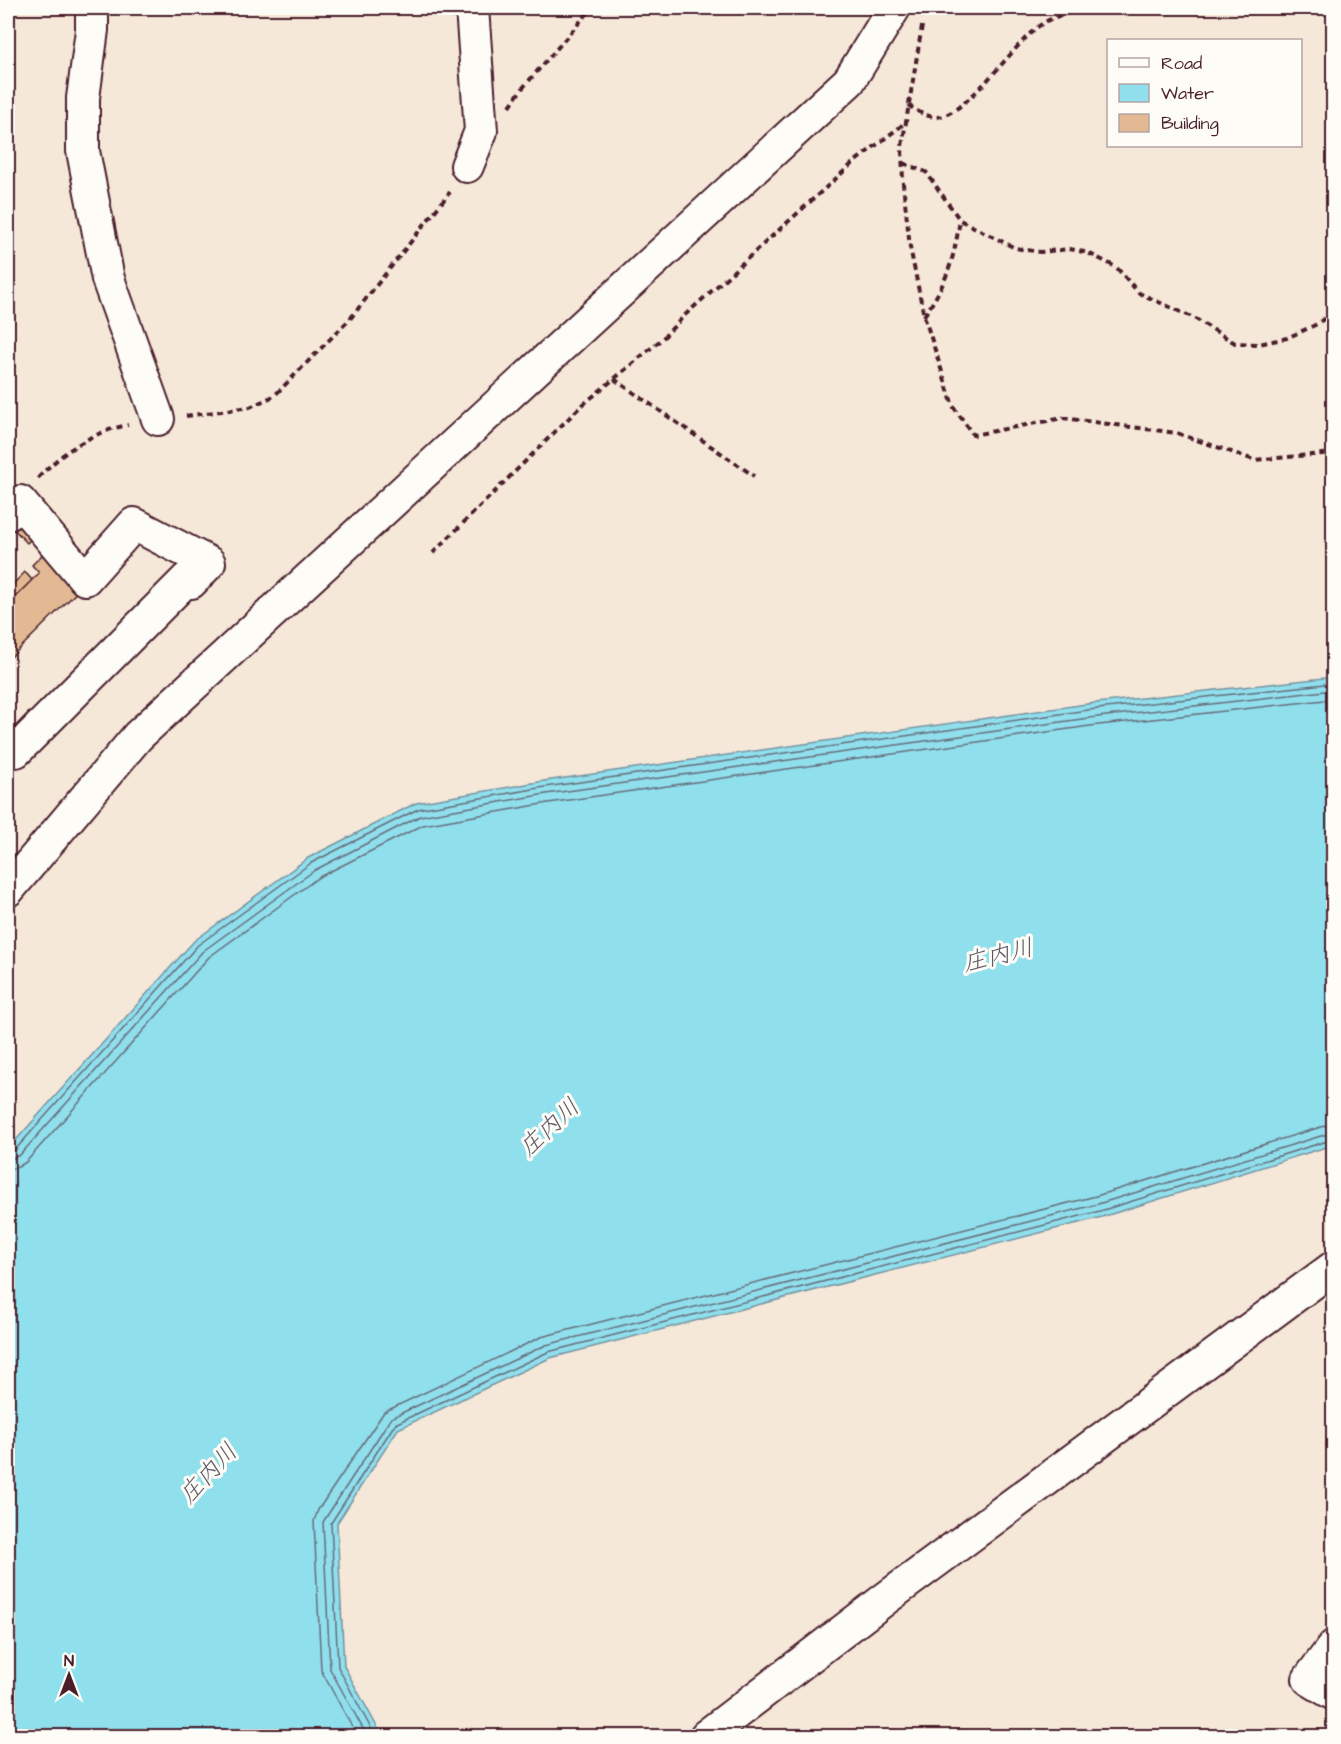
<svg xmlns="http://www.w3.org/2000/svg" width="1341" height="1744" font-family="'Architects Daughter','Klee One',sans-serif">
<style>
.water{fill:#90dfed;stroke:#74929f;stroke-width:1.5}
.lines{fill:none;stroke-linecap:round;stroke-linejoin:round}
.shore{stroke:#666c79;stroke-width:1.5}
.building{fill:#e2b992;stroke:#4a1f2b;stroke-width:1.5}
.minor-casing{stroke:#4a1f2b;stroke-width:36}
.path{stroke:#4a1f2b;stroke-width:4;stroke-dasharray:6 4.5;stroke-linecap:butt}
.minor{stroke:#fdfcf7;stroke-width:32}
.labels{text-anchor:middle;stroke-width:6;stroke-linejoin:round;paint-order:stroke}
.water-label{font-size:24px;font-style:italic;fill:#5f5965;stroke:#fdfcf7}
</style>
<rect width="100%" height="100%" fill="#f5e8d9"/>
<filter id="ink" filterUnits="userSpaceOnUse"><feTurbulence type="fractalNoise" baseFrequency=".0167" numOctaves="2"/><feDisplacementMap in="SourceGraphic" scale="12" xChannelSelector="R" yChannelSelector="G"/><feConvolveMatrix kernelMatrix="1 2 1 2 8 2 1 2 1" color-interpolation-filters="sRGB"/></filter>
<g filter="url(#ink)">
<path class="water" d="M1333,677V1145L1102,1217L550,1358L398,1429L337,1523L344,1666L382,1736H8V1149L194,941L308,858L416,803L544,781L1087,704Z"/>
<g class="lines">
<path class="shore" d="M8,1152L15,1150L198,945L311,863L418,809L545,787L1088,710L1334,683
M8,1160L20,1155L203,951L315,870L420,816L546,794L1089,718L1334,690
M8,1169L18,1167L26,1162L209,957L319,877L423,825L548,803L1090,726L1334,699
M357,1736L321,1670L314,1521L318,1510L384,1412L541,1337L1096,1196L1334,1123
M367,1736L330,1669L323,1522L391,1418L546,1345L1098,1204L1334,1132
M375,1736L338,1667L331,1523L395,1424L548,1352L1100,1211L1334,1139"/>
</g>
<path class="building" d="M20,513L38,532L27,543L9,524Z
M48,549L84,585L8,660V600L11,601L39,573L32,565Z
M25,572L32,580L14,598L8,589Z
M29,712L36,719L8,748V734Z"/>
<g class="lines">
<g class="minor-casing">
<path id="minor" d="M92,8V30L83,98V151L108,279L158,419
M467,166L481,131L472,8
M8,514L20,502L85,579L134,524L209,563L191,582L187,579L16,751
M8,890L138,736L849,81L894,8
M1334,1646L1309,1679L1334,1694
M706,1736L885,1599L1334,1267"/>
</g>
<path class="path" d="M922,26L902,146L903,184L910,247L924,316L953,406L973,435L1063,418L1177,433L1254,460L1334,453
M908,105C917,111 926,117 937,117C967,115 1013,45 1039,26C1056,13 1079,11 1100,8
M510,106L521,90L592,8
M903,163L926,172L960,220L1015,248L1040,252L1070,249L1088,253L1116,267L1139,293L1194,318L1235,343L1259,344L1287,338L1315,325L1334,312
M924,316C948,280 953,262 960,220
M614,379L754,476
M186,416L250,407L274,396L350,319L450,192
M38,478C63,451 92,432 128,425
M433,553L579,408L662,339L684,316L853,163L905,123"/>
<use href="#minor" class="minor"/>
</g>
</g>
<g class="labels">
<g class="water-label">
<text transform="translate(998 955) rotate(-14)" y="8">庄内川</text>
<text transform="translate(549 1127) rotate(-43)" y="8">庄内川</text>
<text transform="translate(208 1473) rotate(-47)" y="8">庄内川</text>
</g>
</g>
<rect width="1341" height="1744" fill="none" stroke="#fdfcf7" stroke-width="30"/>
<rect x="15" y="15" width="1311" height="1714" fill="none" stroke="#4a1f2b" stroke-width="2" filter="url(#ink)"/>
<rect x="1107" y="39" width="195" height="108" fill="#fdfcf7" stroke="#b5a4a5" stroke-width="1.5"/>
<rect x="1119" y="58" width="30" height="9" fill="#fdfcf7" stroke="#b5a4a5" stroke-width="1.5"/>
<text x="1161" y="69" font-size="18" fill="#4a1f2b">Road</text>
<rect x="1119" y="84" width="30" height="18" fill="#90dfed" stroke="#b5a4a5" stroke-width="1.5"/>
<text x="1161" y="99" font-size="18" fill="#4a1f2b">Water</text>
<rect x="1119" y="114" width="30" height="18" fill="#e2b992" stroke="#b5a4a5" stroke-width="1.5"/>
<text x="1161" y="129" font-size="18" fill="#4a1f2b">Building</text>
<g transform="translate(69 1675)" stroke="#fdfcf7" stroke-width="4.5" paint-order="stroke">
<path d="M0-4.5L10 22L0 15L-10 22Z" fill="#4a1f2b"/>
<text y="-9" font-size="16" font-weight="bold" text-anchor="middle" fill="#4a1f2b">N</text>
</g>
</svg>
